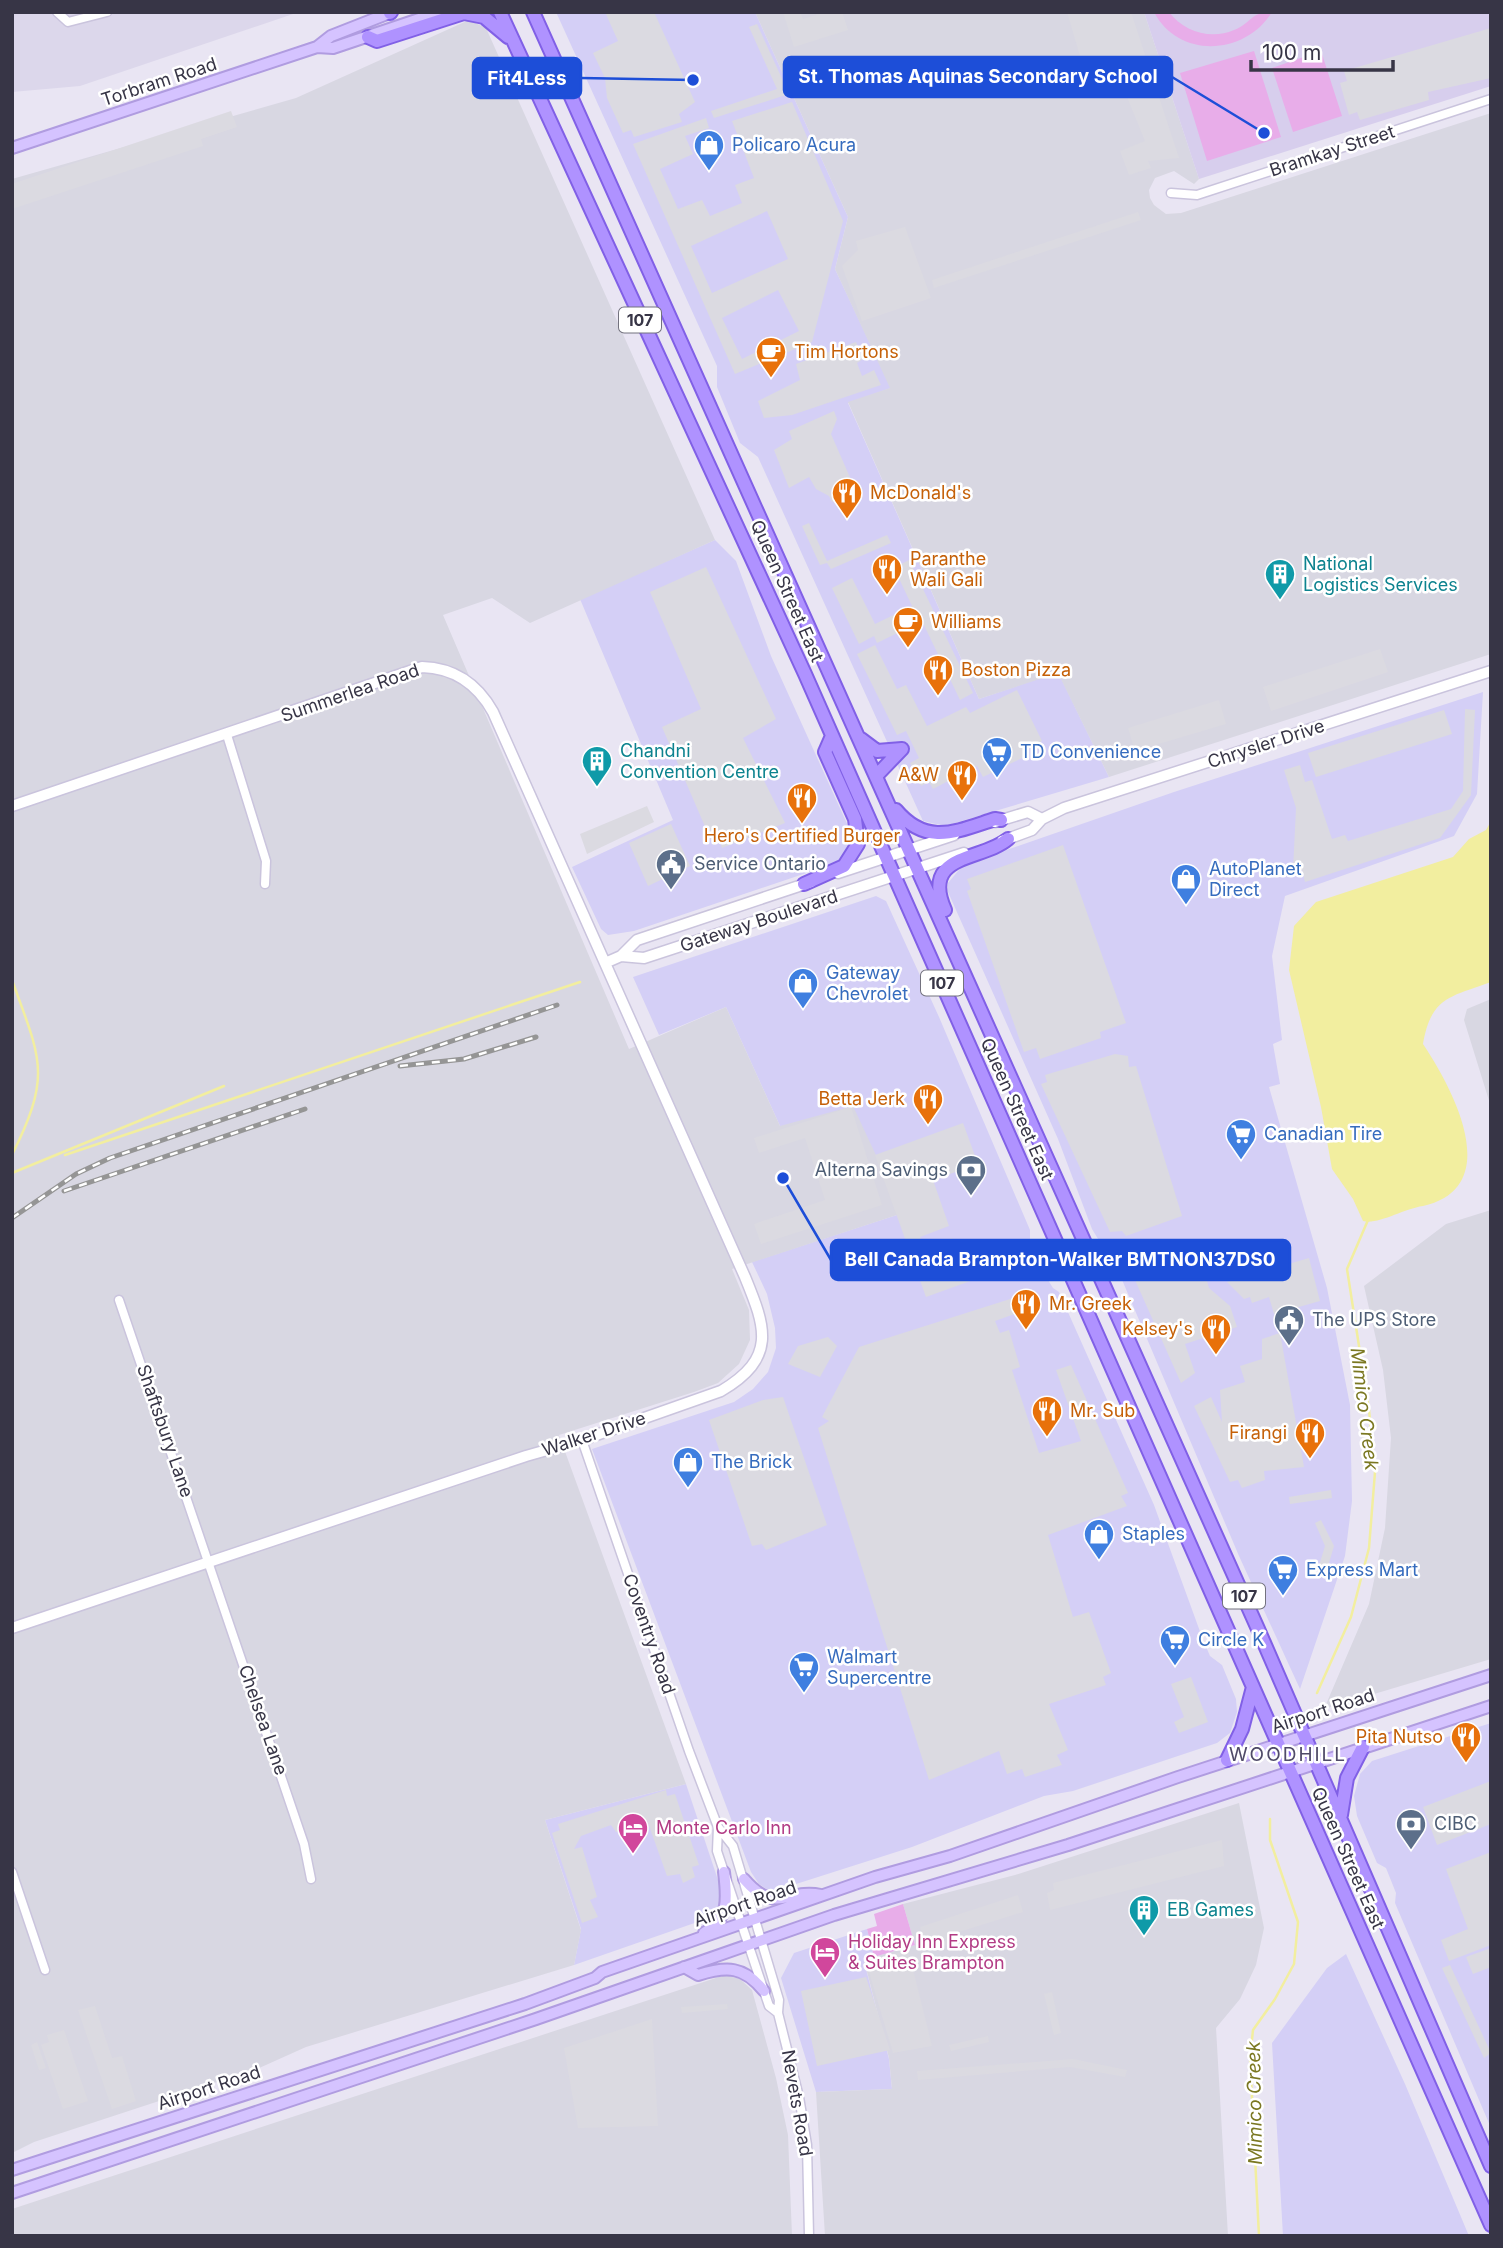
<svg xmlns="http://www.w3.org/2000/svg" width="1503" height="2248" font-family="Inter,sans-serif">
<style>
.residential{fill:#dcd7eb}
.commercial{fill:#d4cff6}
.industrial{fill:#d8d7e2}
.education{fill:#d7ceed}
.green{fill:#e8ade9}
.parking{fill:#dbdae1;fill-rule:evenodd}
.water{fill:#f2ee9f}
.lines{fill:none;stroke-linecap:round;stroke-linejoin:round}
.stream{stroke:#f2ee9f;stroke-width:2.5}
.minor-casing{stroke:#cac4dd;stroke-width:11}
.tertiary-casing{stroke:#cac4dd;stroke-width:13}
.secondary-casing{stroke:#b09ce0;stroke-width:14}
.primary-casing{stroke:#8160e6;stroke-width:16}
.minor{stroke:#fff;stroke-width:8}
.tertiary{stroke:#fff;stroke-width:10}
.secondary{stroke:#d5c3ff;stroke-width:10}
.primary{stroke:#af92ff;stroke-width:12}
.rail-casing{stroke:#959595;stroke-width:5}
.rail{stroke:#fff;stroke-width:2.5;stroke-dasharray:8;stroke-linecap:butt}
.labels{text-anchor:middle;stroke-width:5;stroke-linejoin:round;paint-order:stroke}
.shield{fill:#fff;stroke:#73727e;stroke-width:2}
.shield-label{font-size:16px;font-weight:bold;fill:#373546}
.street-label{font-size:18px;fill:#373546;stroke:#fff}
.shop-label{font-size:18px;fill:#366cbe;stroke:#fff;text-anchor:start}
.food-label{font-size:18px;fill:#c56008;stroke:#fff;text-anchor:start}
.culture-label{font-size:18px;fill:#0d838f;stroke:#fff;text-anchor:start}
.service-label{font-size:18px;fill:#4e5e75;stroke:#fff;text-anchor:start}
.hotel-label{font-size:18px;fill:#b23c85;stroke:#fff;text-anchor:start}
.water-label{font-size:19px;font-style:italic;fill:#7b7822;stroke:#fff}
.neighbourhood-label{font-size:19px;letter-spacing:2px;fill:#504b69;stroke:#fff}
.leader{fill:none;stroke:#1d4ed8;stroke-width:2.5}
.callout-dot{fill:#1d4ed8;stroke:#fff;stroke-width:2.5}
.callout{fill:#1d4ed8;stroke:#1d4ed8;stroke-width:2.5}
.callout-label{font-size:19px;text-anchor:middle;font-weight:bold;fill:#fff}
</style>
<rect width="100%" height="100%" fill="#e9e5f3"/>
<path class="residential" d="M12,12H299L80,86L12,92Z"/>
<path class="commercial" d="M556,12H755L848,217L835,269L891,388L848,403L979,699L1058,672L1109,777L945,826L923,821L758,457L740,443L717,387V366Z
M715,540L736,561L771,656L849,828L851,840L848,849L836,863L634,931L608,935L601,929L572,867L673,820L580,599Z
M1483,692L1477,794L1454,836L1285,896L1272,956L1282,1040L1273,1044L1280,1084L1269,1087L1327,1288L1350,1405L1352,1501L1345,1556L1300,1689L1239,1556L1120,1275L1092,1229L1058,1139L948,892V883L963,865L1174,792Z
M876,896L886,901L939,1017L1030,1230V1251L1053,1288L1059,1292L1154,1505L1202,1637L1210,1656L1222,1665L1236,1699L1237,1712L1230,1733L1217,1743L1073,1791L1044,1796L912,1847L771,1892L759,1884L751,1872L592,1449L734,1402L753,1389L768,1372L776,1348L775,1328L767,1294L752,1262L903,1213L780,1126L726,1007L659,1035L633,977Z
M1491,1723V2128L1395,1903L1396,1893L1386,1868L1377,1863L1357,1816L1354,1796L1360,1774L1372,1761Z
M686,1784L721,1889L718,1909L709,1918L574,1965L581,1929L545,1820Z
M867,1929L874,1957L864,1961L889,2059L892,2089L816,2092L781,1978L794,1953Z
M1346,1954L1405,2084L1469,2236H1283L1272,2043L1327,1968Z"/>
<path class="industrial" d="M755,12H1144L1199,179L1194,184L1174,171L1155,178L1149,190L1150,198L1154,205L1166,214L1181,213L1491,113V654L1109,777L1058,673L979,699L848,402L890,388L835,269L848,217Z
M469,20L486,28L715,540L530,623L492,598L443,615L629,1049L726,1007L780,1126L853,1106L903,1213L732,1269L749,1310L750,1340L739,1364L718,1383L694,1392L559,1435L686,1784L545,1820L581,1930L574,1965L306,2047L257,2069L34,2142L12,2153V179L296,98Z
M1491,999V1107L1464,1020L1467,1009Z
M1491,1210V1659L1324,1709L1369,1604L1385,1528L1391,1438L1383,1370L1364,1286L1446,1224Z
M1239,1803L1264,1928L1256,1965L1240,1999L1216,2028L1228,2236H825L816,2092L892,2089L889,2058L864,1960L915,1945L903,1904L1015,1875Z
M725,1975L740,1979L752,1990L776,2078L788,2135L792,2236H12V2209Z"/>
<path class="education" d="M1144,12H1491V86L1199,179Z"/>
<path class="green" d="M1154,12H1169C1184,32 1211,40 1234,30C1252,23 1250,12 1272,12C1246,55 1179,60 1154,12Z
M1254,51L1281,137L1207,161L1180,73Z
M1321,51L1342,116L1293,132L1272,68Z
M903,1904L915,1945L874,1957L867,1929L877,1926L874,1914Z"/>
<path class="parking" d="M605,12H654L695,102L679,114L682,122L634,137L631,130L623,133L607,98L605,78L593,53L618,41Z
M783,12H800L803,19L825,12H842L848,30L794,47Z
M1067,12H1131L1179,158L1148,161L1151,168L1129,175L1120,151L1145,141L1123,87L1111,89L1104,67L1085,73Z
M757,24L789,94L714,118L711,111L777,89L749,27Z
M1491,28V78L1428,92L1429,100L1360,120L1357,112L1349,115L1340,83L1347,81L1344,71Z
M792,102L843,221L812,342L735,374L633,144L706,118L709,128L685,136L693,154L660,169L678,209L702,200L710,216L742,203L735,185L754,178L732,121ZM767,211L788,259L712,293L691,246ZM778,290L799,331L742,359L722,318Z
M231,111L237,127L201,139L203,146L12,209V184Z
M1138,212L1141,220L934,288L932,280Z
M905,227L931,298L862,321L842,266L858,250L856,241Z
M856,342L863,359L857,363L862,376L874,370L881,385L792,415L764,418L758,401L800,380L796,364Z
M834,411L837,419L831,434L856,491L832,502L829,496L816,489L809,477L789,488L774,450L792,439L789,431Z
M809,523L827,561L887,535L891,543L831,569L827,563L820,565L802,526Z
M909,560L973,693L960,700L922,621L877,643L874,636L859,644L832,588L852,578L875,624L912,606L894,568Z
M706,567L776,719L743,738L785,823L722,848L720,842L713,845L662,727L701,709L650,592Z
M875,645L897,689L906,685L927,726L966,707L970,713L1017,690L1042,741L1024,750L1026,756L983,777L977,766L933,789L929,782L921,786L910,763L919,758L906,731L897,735L857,654Z
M1380,649L1388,672L1271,711L1263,687Z
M1219,700L1226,724L1135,751L1128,728Z
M1465,709L1475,710L1471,795L1440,838L1305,882L1302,870H1293L1296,808L1284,770L1300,765L1305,782L1312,780L1332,839L1345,835L1348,841L1451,809L1463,791Z
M1444,710L1452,734L1316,777L1308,753Z
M647,806L654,822L587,854L580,834Z
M671,824L690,866L648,886L629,843Z
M1063,845L1126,1023L1100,1032L1101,1038L1040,1059L1036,1048L1024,1052L967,891L971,889L967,879Z
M1115,1054L1128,1056L1129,1067L1136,1066L1182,1216L1126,1236L1122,1231L1110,1232L1041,1084L1047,1082L1045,1075Z
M851,1107L882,1205L761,1244L754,1224L825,1200L805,1138L759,1153L754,1138Z
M963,1123L978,1164L933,1180L949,1226L920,1237L925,1248L952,1238L960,1261L993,1249L1001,1270L926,1297L875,1155Z
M1190,1243L1193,1250L1198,1249L1209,1288L1230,1306L1237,1327L1185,1344L1195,1373L1181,1383L1131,1271L1141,1267L1138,1260Z
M1309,1258L1320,1301L1274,1314L1269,1297L1252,1303L1250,1297L1244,1299L1227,1282Z
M1035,1291L1040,1305L995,1321L1000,1333L1009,1330L1020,1367L1012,1370L1039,1453L1081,1441L1056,1370L1071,1365L1128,1493L1121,1496L1127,1506L1048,1535L1073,1617L1089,1612L1111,1673L1103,1677L1106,1685L1049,1704L1068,1750L1057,1755L1062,1765L1025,1777L1022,1769L1007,1774L999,1751L929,1780L818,1428L829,1421L822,1417L859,1347Z
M1280,1333L1304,1467L1264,1471L1265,1480L1242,1488L1238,1480L1230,1482L1194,1406L1211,1397L1222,1422L1220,1390L1245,1382L1240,1366L1262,1359V1339Z
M828,1337L837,1346L820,1377L788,1364L798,1346Z
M783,1397L827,1525L766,1550L762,1544L752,1546L709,1420L763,1400Z
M1331,1490L1332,1498L1290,1504L1289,1497Z
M1321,1520L1334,1546L1326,1573L1318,1569L1325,1546L1315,1523Z
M1191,1677L1208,1722L1179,1733L1174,1722L1184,1717L1171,1684Z
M1491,1781V1824L1437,1845L1423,1807Z
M666,1790L667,1796L675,1794L699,1865L692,1867L695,1877L683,1883L680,1874L667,1876L647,1820L616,1832L611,1825L581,1836L574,1849L582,1847L597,1897L590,1900L598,1917L582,1923L552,1833L560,1830L558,1824Z
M1222,1840L1224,1866L1050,1910L1047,1893L1054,1890L1053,1883Z
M1491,1852V1945L1449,1961L1441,1940L1468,1929L1446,1869Z
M1018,1895L1023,1912L959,1932L961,1942L936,1948L935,1941L928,1943L924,1940L920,1927Z
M1491,1948V1967L1473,1974L1466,1957Z
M908,1950L932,2046L893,2053L866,1962Z
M1450,1965L1491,2053L1484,2058L1442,1968Z
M866,1977L890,2050L817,2066L801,1991Z
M1052,1992L1061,2033L1054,2035L1044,1994Z
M727,2004L728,2009L682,2013L681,2007Z
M95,2006L112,2058L122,2056L136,2101L112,2109L78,2010Z
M652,2019L658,2126L578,2128L564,2048Z
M64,2030L88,2101L63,2109L41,2045L49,2042L47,2035Z
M988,2036L989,2042L951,2051L949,2045Z
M37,2042L46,2068L39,2070L31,2045Z
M1073,2059L1127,2070L1125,2077L1070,2067L918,2080L917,2071Z"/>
<path class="water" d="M1491,821V982C1450,997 1431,997 1423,1044C1457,1095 1503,1188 1423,1206C1403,1209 1378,1225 1363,1221L1353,1199L1332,1169L1321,1107L1289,970L1294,926L1316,902L1453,857L1469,839L1486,830Z"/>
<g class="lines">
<path class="stream" d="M12,980C41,1060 52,1075 12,1155
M65,1155L580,982
M12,1173L224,1086
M1317,1693L1351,1617L1369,1548L1375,1472L1369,1410L1347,1269L1368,1220
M1259,2236L1250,2058L1253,2030L1275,1999L1294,1964L1298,1922L1270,1840V1819"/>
<g class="minor-casing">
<path id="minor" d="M57,12L68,22L107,12
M1171,193L1197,195L1491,99
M227,735L266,861L265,884
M119,1300L304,1844L311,1879
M582,1440L689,1751L718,1827L733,1846L779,2000L778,2013L799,2097L807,2145L809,2236
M718,1827L717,1851L769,2006L778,2013
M12,1872L45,1970"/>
</g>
<g class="tertiary-casing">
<path id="tertiary" d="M12,806L422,667C455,668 478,685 493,712L745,1277C766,1328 777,1358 721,1391L582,1440L526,1456L12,1628
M995,822L1028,812L1042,819
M1002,841L1032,830L1042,819L1064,808L1491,671
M838,873L954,835
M621,956L644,958L964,853
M605,963L621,956L637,940L811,882"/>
</g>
<g class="secondary-casing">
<path id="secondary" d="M317,47L333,48L440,12
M12,148L317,47L331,36L392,12
M744,1879C776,1916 786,1888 821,1895
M704,1933C730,1919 727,1897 724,1872
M684,1967L698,1975C727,1966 744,1966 764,1991
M12,2170L525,2004L595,1978L602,1972L875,1877L950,1856L1178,1777L1491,1675
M12,2193L536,2019L834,1915L1068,1845L1491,1706"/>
</g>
<g class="primary-casing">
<path id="primary" d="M500,12L805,674L1491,2225
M533,12L1258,1629L1491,2166
M390,13L391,12
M368,37L377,41L464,13L484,17L508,37
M861,739L877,751L902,749
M876,776L902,749
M896,810C927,847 957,831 995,819L1001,820
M804,884L844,866L858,844L855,819L825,752L832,736
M945,910C920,853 982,861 1008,839
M1227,1760L1242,1729L1253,1687
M1341,1815L1347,1778L1363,1747"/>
</g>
<use href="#minor" class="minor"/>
<use href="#tertiary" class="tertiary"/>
<use href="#secondary" class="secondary"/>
<use href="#primary" class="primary"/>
<g class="rail-casing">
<path id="rail" d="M400,1066L464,1059L536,1037
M64,1191L305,1109
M12,1218L76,1174L110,1158L557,1005"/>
</g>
<use href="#rail" class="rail"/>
</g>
<defs>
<g id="shop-pin" transform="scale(1.575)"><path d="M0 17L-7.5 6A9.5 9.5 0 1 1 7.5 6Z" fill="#3f7fe0" stroke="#fff"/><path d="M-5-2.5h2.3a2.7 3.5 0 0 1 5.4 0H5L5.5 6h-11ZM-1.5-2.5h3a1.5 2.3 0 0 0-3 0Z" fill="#fff"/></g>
<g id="cafe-pin" transform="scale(1.575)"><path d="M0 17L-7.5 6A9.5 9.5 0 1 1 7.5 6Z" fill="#e8710a" stroke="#fff"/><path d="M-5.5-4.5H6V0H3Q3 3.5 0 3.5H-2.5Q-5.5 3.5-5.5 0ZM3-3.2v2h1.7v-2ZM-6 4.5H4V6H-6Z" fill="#fff"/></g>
<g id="restaurant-pin" transform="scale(1.575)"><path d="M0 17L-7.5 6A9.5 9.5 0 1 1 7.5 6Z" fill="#e8710a" stroke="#fff"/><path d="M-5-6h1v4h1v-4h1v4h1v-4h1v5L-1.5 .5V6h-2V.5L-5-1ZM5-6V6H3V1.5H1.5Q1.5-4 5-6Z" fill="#fff"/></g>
<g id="building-pin" transform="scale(1.575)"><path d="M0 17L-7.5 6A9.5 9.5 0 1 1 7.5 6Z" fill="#0f9aa8" stroke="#fff"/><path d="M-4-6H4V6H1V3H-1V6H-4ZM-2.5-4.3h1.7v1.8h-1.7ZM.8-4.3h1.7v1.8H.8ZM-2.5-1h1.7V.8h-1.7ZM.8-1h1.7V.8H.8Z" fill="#fff"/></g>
<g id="supermarket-pin" transform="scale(1.575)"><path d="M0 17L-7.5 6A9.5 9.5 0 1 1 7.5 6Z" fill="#3f7fe0" stroke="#fff"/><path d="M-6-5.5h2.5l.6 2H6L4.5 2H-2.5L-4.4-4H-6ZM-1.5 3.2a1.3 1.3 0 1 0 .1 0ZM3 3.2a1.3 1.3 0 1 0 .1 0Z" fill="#fff"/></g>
<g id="civic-pin" transform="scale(1.575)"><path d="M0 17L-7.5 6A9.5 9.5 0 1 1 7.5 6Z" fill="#5c6f8a" stroke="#fff"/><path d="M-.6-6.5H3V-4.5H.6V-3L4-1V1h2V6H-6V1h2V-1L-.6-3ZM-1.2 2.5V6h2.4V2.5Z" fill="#fff"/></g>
<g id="bank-pin" transform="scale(1.575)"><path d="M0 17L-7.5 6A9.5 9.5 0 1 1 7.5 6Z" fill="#5c6f8a" stroke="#fff"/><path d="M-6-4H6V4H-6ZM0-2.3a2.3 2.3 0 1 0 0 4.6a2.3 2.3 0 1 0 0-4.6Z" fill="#fff"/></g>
<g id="hotel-pin" transform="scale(1.575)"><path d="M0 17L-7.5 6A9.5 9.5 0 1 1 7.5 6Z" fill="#d1479c" stroke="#fff"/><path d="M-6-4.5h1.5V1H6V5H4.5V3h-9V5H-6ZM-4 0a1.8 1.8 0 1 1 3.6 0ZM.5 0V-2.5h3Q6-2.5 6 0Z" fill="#fff"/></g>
</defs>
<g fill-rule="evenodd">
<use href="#shop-pin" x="709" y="145"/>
<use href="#cafe-pin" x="771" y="352"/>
<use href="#restaurant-pin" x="847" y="493"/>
<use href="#restaurant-pin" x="887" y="569"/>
<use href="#building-pin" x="1280" y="574"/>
<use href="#cafe-pin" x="908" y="622"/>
<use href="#restaurant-pin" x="938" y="670"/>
<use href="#supermarket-pin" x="997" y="752"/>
<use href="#building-pin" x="597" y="761"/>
<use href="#restaurant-pin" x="962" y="775"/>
<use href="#restaurant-pin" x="802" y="798"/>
<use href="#civic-pin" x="671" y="864"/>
<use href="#shop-pin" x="1186" y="879"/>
<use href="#shop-pin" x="803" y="983"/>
<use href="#restaurant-pin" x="928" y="1099"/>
<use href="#supermarket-pin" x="1241" y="1134"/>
<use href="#bank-pin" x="971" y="1170"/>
<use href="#restaurant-pin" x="1026" y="1304"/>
<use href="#civic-pin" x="1289" y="1320"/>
<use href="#restaurant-pin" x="1216" y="1329"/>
<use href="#restaurant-pin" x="1047" y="1411"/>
<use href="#restaurant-pin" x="1310" y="1433"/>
<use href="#shop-pin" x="688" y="1462"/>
<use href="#shop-pin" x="1099" y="1534"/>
<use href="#supermarket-pin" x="1283" y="1570"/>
<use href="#supermarket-pin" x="1175" y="1640"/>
<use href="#supermarket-pin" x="804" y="1667"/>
<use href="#restaurant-pin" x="1466" y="1737"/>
<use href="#bank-pin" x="1411" y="1824"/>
<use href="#hotel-pin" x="633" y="1828"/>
<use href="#building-pin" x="1144" y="1910"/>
<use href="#hotel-pin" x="825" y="1952"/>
</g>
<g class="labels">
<g class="shield">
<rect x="619" y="307.5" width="42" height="25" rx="5"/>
<rect x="921" y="970.5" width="42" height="25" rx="5"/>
<rect x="1223" y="1583.5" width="42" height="25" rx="5"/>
</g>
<g class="shield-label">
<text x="640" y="326">107</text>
<text x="942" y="989">107</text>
<text x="1244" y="1602">107</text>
</g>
<g class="street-label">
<text transform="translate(159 82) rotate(-18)" y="6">Torbram Road</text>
<text transform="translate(1332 151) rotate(-18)" y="6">Bramkay Street</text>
<text transform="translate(787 591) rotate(66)" y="6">Queen Street East</text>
<text transform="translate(350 693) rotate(-19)" y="6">Summerlea Road</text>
<text transform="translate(1266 744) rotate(-18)" y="6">Chrysler Drive</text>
<text transform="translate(759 921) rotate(-18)" y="6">Gateway Boulevard</text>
<text transform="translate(1017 1109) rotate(66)" y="6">Queen Street East</text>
<text transform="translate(165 1431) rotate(71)" y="6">Shaftsbury Lane</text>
<text transform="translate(594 1434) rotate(-18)" y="6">Walker Drive</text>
<text transform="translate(649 1634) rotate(71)" y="6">Coventry Road</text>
<text transform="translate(1323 1711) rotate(-18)" y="6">Airport Road</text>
<text transform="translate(263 1720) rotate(71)" y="6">Chelsea Lane</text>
<text transform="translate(1348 1858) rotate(66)" y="6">Queen Street East</text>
<text transform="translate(745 1904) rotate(-19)" y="6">Airport Road</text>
<text transform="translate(209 2088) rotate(-18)" y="6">Airport Road</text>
<text transform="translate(797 2103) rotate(80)" y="6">Nevets Road</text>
</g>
<g class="shop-label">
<text x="732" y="151">Policaro Acura</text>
<text x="1020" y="758">TD Convenience</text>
<text x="1209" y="875">AutoPlanet<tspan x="1209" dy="21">Direct</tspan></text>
<text x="826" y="979">Gateway<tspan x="826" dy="21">Chevrolet</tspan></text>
<text x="1264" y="1140">Canadian Tire</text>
<text x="711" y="1468">The Brick</text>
<text x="1122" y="1540">Staples</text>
<text x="1306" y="1576">Express Mart</text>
<text x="1198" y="1646">Circle K</text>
<text x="827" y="1663">Walmart<tspan x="827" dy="21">Supercentre</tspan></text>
</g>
<g class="food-label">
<text x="794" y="358">Tim Hortons</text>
<text x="870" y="499">McDonald's</text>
<text x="910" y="565">Paranthe<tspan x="910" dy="21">Wali Gali</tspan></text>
<text x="931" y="628">Williams</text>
<text x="961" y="676">Boston Pizza</text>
<text x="939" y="781" text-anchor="end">A&amp;W</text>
<text x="802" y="842" text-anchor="middle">Hero's Certified Burger</text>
<text x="905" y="1105" text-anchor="end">Betta Jerk</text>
<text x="1049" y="1310">Mr. Greek</text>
<text x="1193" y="1335" text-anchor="end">Kelsey's</text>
<text x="1070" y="1417">Mr. Sub</text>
<text x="1287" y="1439" text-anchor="end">Firangi</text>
<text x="1443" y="1743" text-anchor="end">Pita Nutso</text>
</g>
<g class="culture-label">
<text x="1303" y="570">National<tspan x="1303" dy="21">Logistics Services</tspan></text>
<text x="620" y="757">Chandni<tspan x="620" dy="21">Convention Centre</tspan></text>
<text x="1167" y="1916">EB Games</text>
</g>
<g class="service-label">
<text x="694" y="870">Service Ontario</text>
<text x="948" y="1176" text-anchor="end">Alterna Savings</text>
<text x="1312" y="1326">The UPS Store</text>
<text x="1434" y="1830">CIBC</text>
</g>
<g class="hotel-label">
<text x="656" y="1834">Monte Carlo Inn</text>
<text x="848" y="1948">Holiday Inn Express<tspan x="848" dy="21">&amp; Suites Brampton</tspan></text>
</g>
<g class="water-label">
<text transform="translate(1365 1409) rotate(83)" y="7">Mimico Creek</text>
<text transform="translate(1254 2103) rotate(-91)" y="7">Mimico Creek</text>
</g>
<g class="neighbourhood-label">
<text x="1288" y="1761">WOODHILL</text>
</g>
</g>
<path class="leader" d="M1264 133L1172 77M693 80L581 78M783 1178L831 1260"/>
<g class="callout-dot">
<circle cx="1264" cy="133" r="7"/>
<circle cx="693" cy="80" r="7"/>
<circle cx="783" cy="1178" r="7"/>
</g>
<g class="callout">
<rect x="784" y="57" width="388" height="40" rx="7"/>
<rect x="473" y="58" width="108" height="40" rx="7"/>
<rect x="831" y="1240" width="459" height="40" rx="7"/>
</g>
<g class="callout-label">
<text x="978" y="83">St. Thomas Aquinas Secondary School</text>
<text x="527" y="85">Fit4Less</text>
<text x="1060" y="1266">Bell Canada Brampton-Walker BMTNON37DS0</text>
</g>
<rect width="1503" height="2248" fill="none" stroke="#373546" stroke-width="28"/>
<path d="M1251 60v10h142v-10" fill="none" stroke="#373546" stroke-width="3.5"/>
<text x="1262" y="60" font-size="21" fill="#373546" stroke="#ffffff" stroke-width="5" paint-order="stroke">100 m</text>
</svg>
